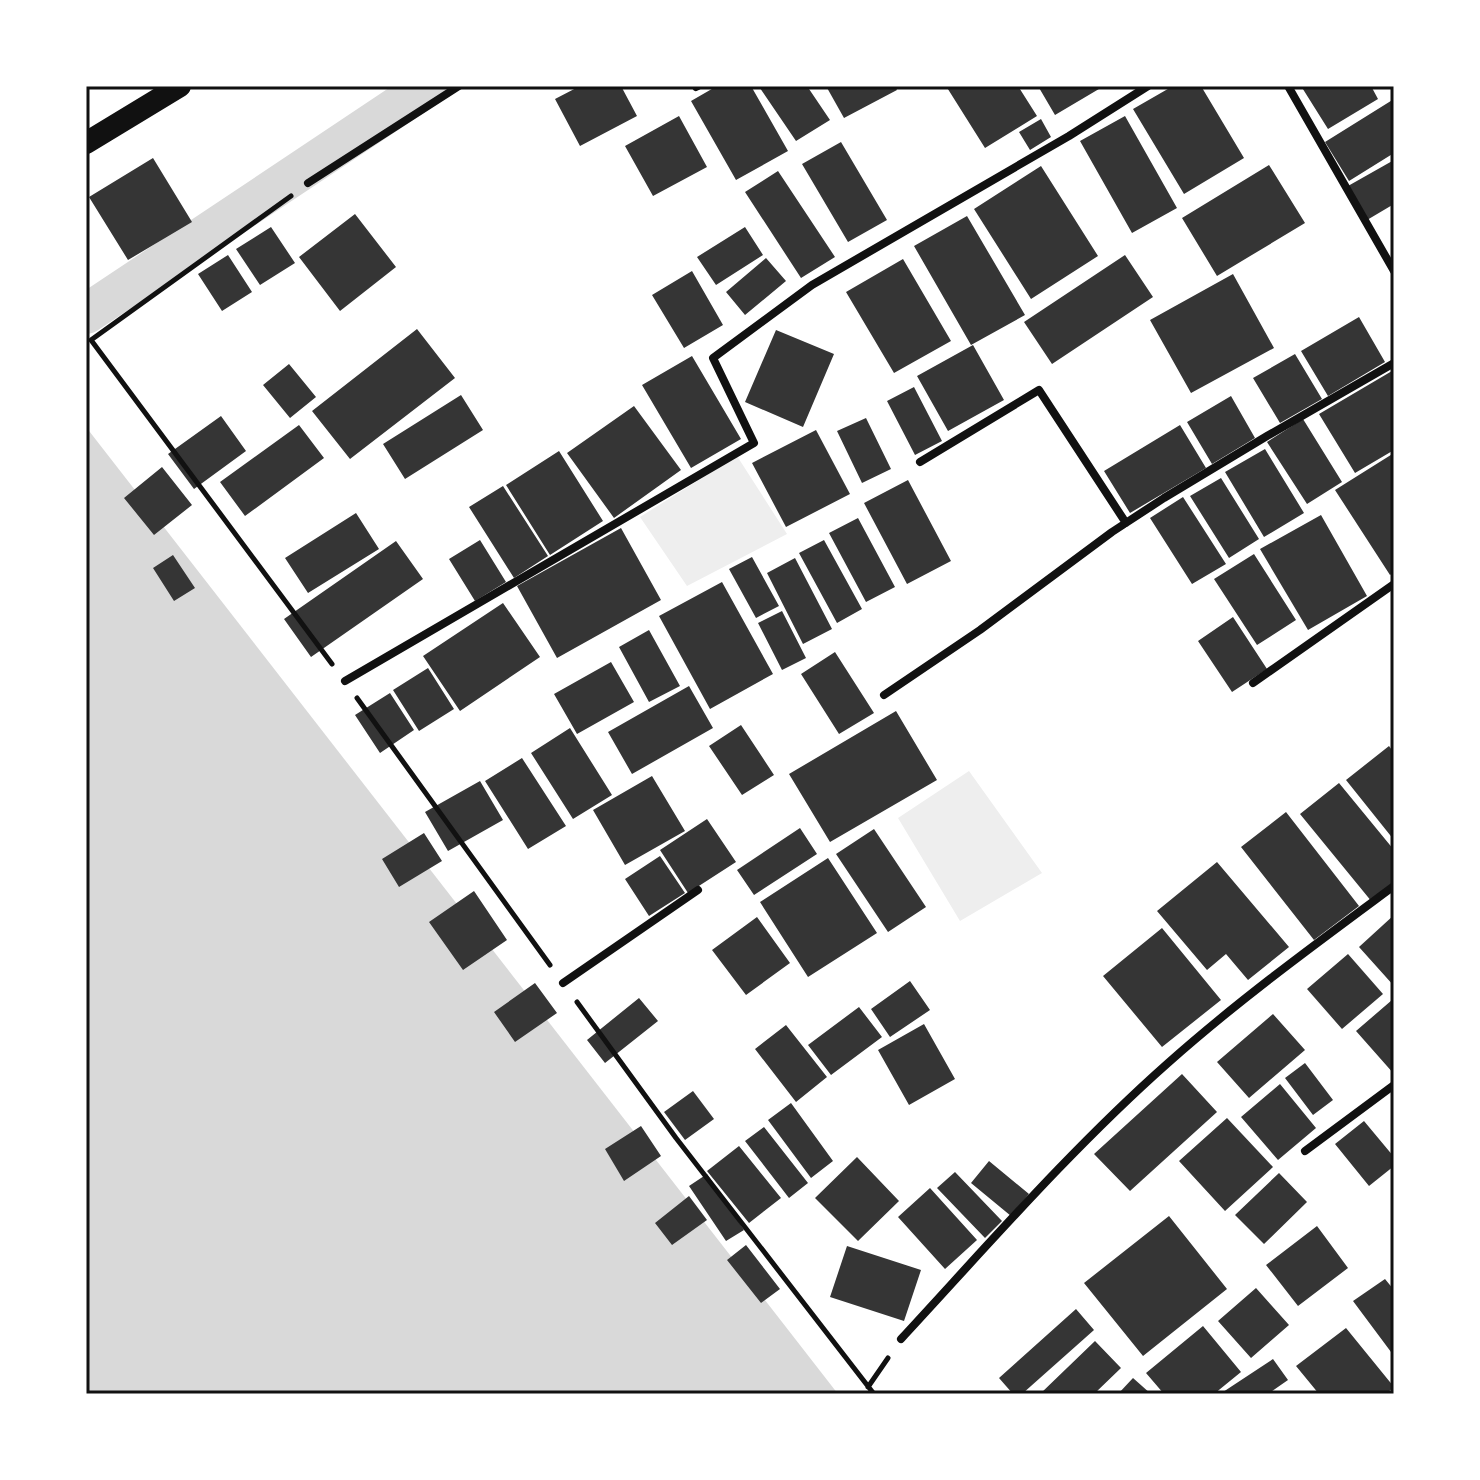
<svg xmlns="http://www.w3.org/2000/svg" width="1480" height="1480" font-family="Overpass,sans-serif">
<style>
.green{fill:#eee}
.water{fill:#d9d9d9}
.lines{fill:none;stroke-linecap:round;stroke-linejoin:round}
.canal{stroke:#d9d9d9;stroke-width:40}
.building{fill:#353535}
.path{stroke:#111;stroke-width:5}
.minor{stroke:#111;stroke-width:8}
.trunk{stroke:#111;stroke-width:22}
.neatline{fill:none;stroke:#111;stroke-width:3}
</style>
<rect width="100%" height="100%" fill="#fff"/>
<path class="green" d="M737,456L787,534L687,586L640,517Z
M969,771L1042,873L960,921L898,818Z"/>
<path class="water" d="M86,427L838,1394H86Z"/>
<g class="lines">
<path class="canal" d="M86,314L428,86"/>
</g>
<path class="building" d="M580,86H621L637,116L580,146L555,99Z
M717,86H751L788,151L736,180L691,101Z
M764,86H807L830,120L796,141L760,88Z
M826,86H895L897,90L844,118Z
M946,86H1018L1037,116L985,148Z
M1038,86H1104L1055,115Z
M1173,86H1201L1244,158L1184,194L1133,109Z
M1301,86H1371L1378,99L1328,129Z
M1394,99V153L1349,181L1325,142Z
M679,116L707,167L653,196L625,146Z
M1125,116L1177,208L1132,233L1080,141Z
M1041,119L1051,137L1030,150L1019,132Z
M841,142L887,220L848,242L802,164Z
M153,158L192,222L128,260L89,197Z
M1394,160V204L1367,220L1348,186Z
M1269,165L1305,223L1217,276L1182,218Z
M1041,166L1098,256L1031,299L974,209Z
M778,171L835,257L801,278L745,192Z
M355,214L396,267L340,311L299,257Z
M967,216L1025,315L971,345L914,246Z
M271,227L295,263L260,285L236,249Z
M745,227L763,255L716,285L697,257Z
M228,255L252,292L222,311L198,274Z
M1125,255L1153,297L1052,364L1024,322Z
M766,258L786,281L745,315L726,292Z
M903,259L951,341L894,373L846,292Z
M692,271L723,325L684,348L652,295Z
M1233,274L1274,348L1191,393L1150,320Z
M1359,317L1385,362L1328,396L1301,351Z
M417,329L455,378L350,459L312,411Z
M776,330L834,354L803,427L745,402Z
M973,345L1004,400L948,431L917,376Z
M1295,354L1322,399L1280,423L1253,378Z
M692,356L741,439L691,468L642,385Z
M289,364L316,397L290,418L263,385Z
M1392,371L1394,375V450L1355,473L1319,414Z
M914,387L942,441L915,455L887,401Z
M461,395L483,430L405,479L383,444Z
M1231,396L1255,438L1212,464L1187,422Z
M634,406L681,470L614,518L567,453Z
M221,416L246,451L194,489L168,454Z
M866,418L891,469L862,483L837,431Z
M1303,419L1342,482L1307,504L1267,442Z
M299,425L324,458L245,516L220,482Z
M1180,425L1206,468L1130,513L1104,471Z
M816,430L850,494L786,527L752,463Z
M1265,449L1304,513L1264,537L1225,472Z
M559,451L603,521L550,555L506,485Z
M1394,453V572L1390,575L1335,490Z
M162,467L192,505L154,535L124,498Z
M1221,478L1259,539L1229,558L1190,496Z
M908,480L951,561L907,584L864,503Z
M503,486L548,556L514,578L469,507Z
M1183,497L1226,564L1192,584L1150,518Z
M356,513L379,549L308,593L285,558Z
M1321,515L1367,596L1308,630L1260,549Z
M858,518L895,587L866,602L829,533Z
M621,528L661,600L557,658L517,586Z
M480,540L506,582L475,601L449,559Z
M824,540L862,609L837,623L799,553Z
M396,541L423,579L311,657L284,619Z
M1254,554L1296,620L1257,645L1214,579Z
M173,555L195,588L174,601L153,568Z
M752,557L779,606L756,618L729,569Z
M795,558L832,629L803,644L767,573Z
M722,582L773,674L710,709L659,616Z
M503,603L540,657L460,711L423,656Z
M782,611L806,658L782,670L758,623Z
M1233,617L1267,669L1232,692L1198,641Z
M649,630L680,686L649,702L619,647Z
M835,652L874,713L839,734L801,674Z
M611,662L634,702L577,734L554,694Z
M428,668L454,709L419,731L393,690Z
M689,686L713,728L632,774L608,732Z
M390,693L414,730L380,753L355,715Z
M896,711L937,780L830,842L789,774Z
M741,725L774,775L742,795L709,746Z
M570,728L612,795L573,819L531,753Z
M1389,746L1394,753V840L1346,780Z
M522,758L566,826L528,849L485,781Z
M652,776L685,831L625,865L593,810Z
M480,781L503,820L448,851L425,812Z
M1339,783L1394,850V884L1372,902L1300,814Z
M1286,812L1359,906L1314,940L1241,847Z
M707,819L736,862L688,893L660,850Z
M800,828L817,854L754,895L737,870Z
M874,829L926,907L888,932L836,854Z
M424,833L442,861L399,887L382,859Z
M660,856L685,893L649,916L625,879Z
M828,858L877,933L808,977L760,902Z
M1217,862L1289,947L1248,980L1226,954L1207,970L1157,911Z
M474,891L507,940L463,970L429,922Z
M1394,915V986L1359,947Z
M757,917L790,963L746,995L712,950Z
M1162,928L1221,1000L1162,1047L1103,976Z
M1348,954L1383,994L1342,1029L1307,989Z
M910,981L930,1010L890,1037L871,1009Z
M535,983L557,1013L515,1042L494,1012Z
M639,998L658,1021L605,1063L587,1040Z
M1392,1000L1394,1002V1074L1356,1031Z
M859,1007L882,1037L831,1075L808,1045Z
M1273,1014L1305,1050L1249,1098L1217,1062Z
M924,1024L955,1079L909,1105L878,1050Z
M786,1025L827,1077L796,1102L755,1049Z
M1305,1063L1333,1100L1313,1115L1285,1078Z
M1182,1074L1217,1112L1130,1191L1094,1154Z
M1280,1084L1316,1128L1278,1160L1241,1117Z
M693,1091L714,1119L685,1140L664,1112Z
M791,1103L833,1161L811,1178L768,1120Z
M1227,1118L1273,1167L1225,1211L1179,1161Z
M1364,1121L1394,1157V1166L1369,1186L1335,1144Z
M641,1126L661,1156L624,1181L605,1149Z
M764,1127L808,1183L789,1198L745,1141Z
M739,1146L781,1198L749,1223L707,1171Z
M857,1157L899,1201L858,1241L815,1198Z
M989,1161L1029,1194L1011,1216L971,1183Z
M955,1172L1002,1221L985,1238L937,1188Z
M1279,1173L1307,1202L1264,1244L1235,1215Z
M707,1174L744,1230L726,1241L689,1186Z
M930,1188L977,1240L945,1269L898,1217Z
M689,1196L707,1220L672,1245L655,1223Z
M1169,1216L1227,1289L1143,1356L1084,1283Z
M1317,1226L1348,1268L1298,1306L1266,1265Z
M746,1245L780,1289L761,1303L727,1260Z
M847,1246L921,1270L904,1321L830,1297Z
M1385,1279L1394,1290V1349L1391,1352L1353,1301Z
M1256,1288L1289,1325L1251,1358L1218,1321Z
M1076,1309L1094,1330L1022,1394H1013L999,1378Z
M1203,1326L1241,1372L1214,1394H1164L1146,1373Z
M1346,1328L1394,1387L1386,1394H1319L1296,1366Z
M1095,1341L1121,1368L1094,1394H1040Z
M1273,1359L1288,1380L1268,1394H1220Z
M1133,1378L1151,1394H1118Z"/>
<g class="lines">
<path class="path" d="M291,196L91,340L332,664
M357,698L550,965
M577,1002L676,1138L874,1394
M868,1387L888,1358"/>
<path class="minor" d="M1288,86L1394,271
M696,87L698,86
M308,183L459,86
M920,462L1039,390L1126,523
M345,681L754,443L713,358L812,285L1069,136L1148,86
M1253,683L1394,584
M884,695L980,630L1112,532L1164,498L1267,436L1394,363
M563,983L698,890
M1305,1151L1394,1085
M901,1339C988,1245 1072,1148 1168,1063C1240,999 1317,943 1394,886"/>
<path class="trunk" d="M86,143L180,86"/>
</g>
<rect width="1480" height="1480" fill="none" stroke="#ffffff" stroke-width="176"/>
<rect x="88" y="88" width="1304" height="1304" class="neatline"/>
</svg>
